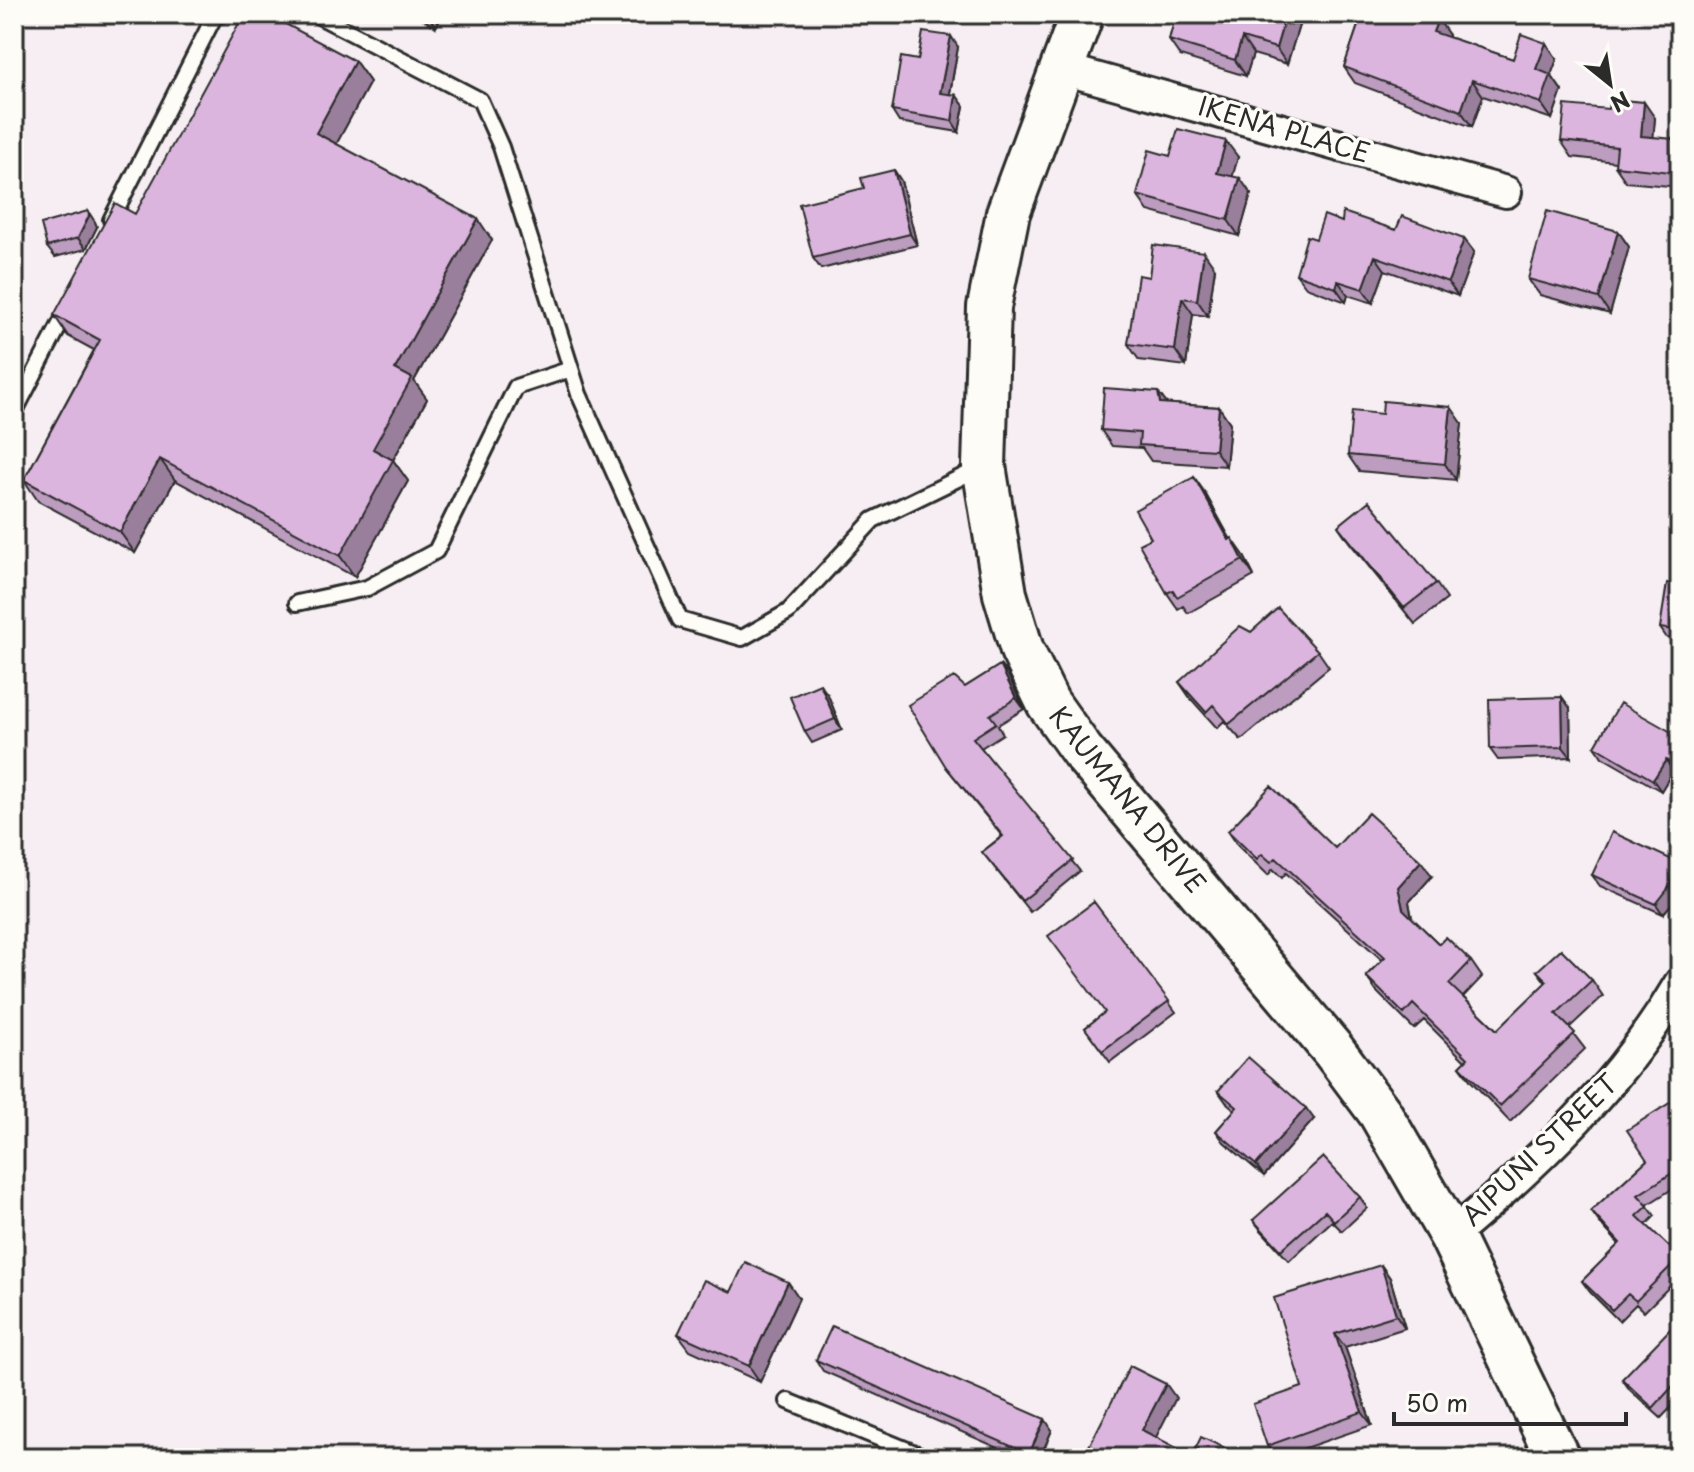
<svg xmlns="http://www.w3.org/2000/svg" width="1694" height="1472" font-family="'Playpen Sans',sans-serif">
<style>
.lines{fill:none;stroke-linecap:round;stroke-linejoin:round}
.lane-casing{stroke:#2b2b2b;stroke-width:20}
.street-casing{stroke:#2b2b2b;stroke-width:36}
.secondary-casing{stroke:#2b2b2b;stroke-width:48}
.lane{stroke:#fdfcf7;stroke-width:14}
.street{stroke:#fdfcf7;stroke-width:30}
.secondary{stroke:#fdfcf7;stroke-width:42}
.wall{fill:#bc9cbf;stroke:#2b2b2b;stroke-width:2}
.shaded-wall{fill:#997f9b;stroke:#2b2b2b;stroke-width:2}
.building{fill:#dbb5de;stroke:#2b2b2b;stroke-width:2}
.labels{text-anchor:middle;stroke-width:7;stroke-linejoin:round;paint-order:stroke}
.street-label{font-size:26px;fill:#2b2b2b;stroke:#fdfcf7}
</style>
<rect width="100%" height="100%" fill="#f6eef2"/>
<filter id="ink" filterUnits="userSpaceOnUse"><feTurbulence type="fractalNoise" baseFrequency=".0125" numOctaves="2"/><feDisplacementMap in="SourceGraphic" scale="16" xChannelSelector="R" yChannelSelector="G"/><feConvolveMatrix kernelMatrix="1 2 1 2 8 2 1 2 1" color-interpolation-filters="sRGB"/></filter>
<g filter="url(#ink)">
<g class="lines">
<g class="lane-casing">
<path id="lane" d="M315,14L480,100L501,147L579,394L680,620L742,638L788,612L873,520L980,468
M111,220L214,17L221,14
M14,413L69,307
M297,603L367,588L436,551L516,387L571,369
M788,1401L927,1458"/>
</g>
<g class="street-casing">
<path id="street" d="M1063,69L1506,192
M1451,1236C1539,1162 1622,1083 1680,983"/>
</g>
<g class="secondary-casing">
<path id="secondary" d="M1082,14L1008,213L989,307L984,466L1005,594L1022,650L1048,703L1082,751L1333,1050L1380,1113L1451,1236L1558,1458"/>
</g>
<use href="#lane" class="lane"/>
<use href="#street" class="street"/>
<use href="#secondary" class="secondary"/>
</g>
<path class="wall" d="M414,14H443L436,27Z
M1176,14H1297L1301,19L1287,64L1253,54L1246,76L1180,56L1169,40Z
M1362,14H1434L1432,17L1449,35L1448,37L1513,59H1557L1551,75L1562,91L1552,119L1483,96L1472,127L1355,83L1344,67Z
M958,47L950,94L956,95L964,106L959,132L899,122L892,111L918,60Z
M355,61L370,82L336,144L492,240L414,381L427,399L393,460L408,481L355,577L175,480L135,553L38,501L24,480L94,350L68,336L54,315L135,214Z
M1655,118L1653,137L1680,147V187L1626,182L1615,166L1616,162L1572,157L1561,141Z
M1170,156L1238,157L1232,176L1251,194L1239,236L1148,211L1137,195Z
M894,170L901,181L917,245L821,269L813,258Z
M95,222L97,227L86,249L55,257L47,247Z
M1342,222L1396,230L1464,239L1474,252L1458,296L1385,270L1373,303L1348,295L1346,302L1306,287L1296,274L1316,239Z
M1618,231L1629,247L1610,314L1540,295L1528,279Z
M1215,268L1208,316L1193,314L1186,366L1139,360L1128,344L1149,277Z
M1158,392L1167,404L1219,407L1230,423L1226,466L1151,461L1142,448L1112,446L1101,430Z
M1382,414L1462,423L1456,480L1359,471L1348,455Z
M1194,477L1205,493L1230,539L1243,554L1254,576L1188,613L1183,606L1178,609L1167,593L1151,538Z
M1338,526L1436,583L1447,599L1415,624L1349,542Z
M1680,585V640L1667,638L1660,628Z
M1251,632L1318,651L1329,667L1241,740L1224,721L1217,728L1190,698L1179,682Z
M1000,665L1008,675L1024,709L998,725L1003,734L981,748L1080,871L1030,912L982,852L1002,836L946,767L965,687Z
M828,695L842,730L812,743L805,732Z
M1562,697L1570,708L1571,757L1498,760L1490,749Z
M1680,737V775L1673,771L1661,791L1602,757L1595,746Z
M1228,831L1335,848L1432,876L1409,902L1412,918L1439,944L1471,961L1482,977L1463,997L1497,1030L1546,983L1537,971L1592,980L1603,996L1569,1028L1585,1049L1510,1122L1471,1081L1460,1066L1465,1061L1424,1020L1414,1029L1376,991L1366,976L1382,960L1286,873L1282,878L1273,869L1268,875L1239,847Z
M1679,863L1680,889L1674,901L1663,914L1600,886L1592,875Z
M1094,902L1176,1012L1110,1062L1085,1028L1105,1013Z
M1218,1091L1314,1119L1264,1176L1224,1142L1216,1131L1235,1110L1226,1102Z
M1680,1105V1184L1647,1205L1655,1216L1646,1225L1680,1258V1276L1644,1312L1636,1304L1619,1321L1590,1292L1582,1281L1619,1244L1599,1222L1591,1211L1647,1160Z
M1360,1197L1367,1208L1342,1231L1332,1221L1289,1261L1261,1230L1253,1220Z
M1381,1265L1390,1278L1405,1328L1345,1347L1372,1425L1276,1458L1267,1446L1302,1387Z
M788,1282L799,1298L760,1382L690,1350L678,1334L731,1292Z
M1680,1323V1398L1661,1418L1630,1390L1622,1379Z
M816,1360L1052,1430L1040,1458H1021L823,1371Z"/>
<path class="shaded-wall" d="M430,14H443L436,27L428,16Z
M1286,14H1297L1301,19L1287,64L1276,48Z
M1438,19L1449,35L1445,48L1433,32Z
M951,36L958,47L948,104L940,93Z
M1242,38L1253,54L1246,76L1235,60Z
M1546,43L1557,59L1551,75L1562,91L1552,119L1541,103L1536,69Z
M355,61L370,82L331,154L316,133Z
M1472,80L1483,96L1472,127L1461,111Z
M956,95L964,106L959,132L952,121Z
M1644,102L1655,118L1652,152L1641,136Z
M1674,139L1680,147V184L1671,172Z
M1226,141L1238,157L1229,189L1217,173Z
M894,170L901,181L917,245L910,234Z
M1240,178L1251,194L1239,236L1228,220Z
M88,211L95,222L97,227L86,249L78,238Z
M478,219L492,240L414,381L427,399L393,460L408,481L355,577L340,556L395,369Z
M1618,231L1629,247L1610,314L1599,298Z
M1464,239L1474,252L1458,296L1448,282Z
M1204,252L1215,268L1208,316L1197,300Z
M1375,256L1385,270L1373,303L1363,289Z
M1338,281L1348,295L1346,302L1336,288Z
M1182,298L1193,314L1186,366L1175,350Z
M1158,392L1170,408L1160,403Z
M1219,407L1230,423L1226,466L1215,450Z
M1451,407L1462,423L1456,480L1445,464Z
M160,459L175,480L135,553L120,532Z
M1194,477L1205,493L1240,556L1229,540Z
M1232,538L1243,554L1254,576L1243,560Z
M1000,665L1008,675L1024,709L1016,698Z
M820,684L828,695L842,730L835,719Z
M1562,697L1570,708L1571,757L1563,747Z
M1666,760L1673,771L1661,791L1653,780Z
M1421,861L1432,876L1409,902L1413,924L1403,909L1398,887Z
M1679,863L1680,889L1674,901L1663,914L1656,904Z
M1306,1108L1314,1119L1264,1176L1256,1165Z
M1381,1265L1390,1278L1405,1328L1396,1315Z
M788,1282L799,1298L760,1382L749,1366Z
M1335,1334L1345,1347L1372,1425L1362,1412Z
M1166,1384L1176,1398L1152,1445L1142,1430Z
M1045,1419L1052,1430L1040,1458H1032L1029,1454Z"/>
<path class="building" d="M244,14H267L355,61L316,133L478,219L395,369L412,378L373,449L393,460L340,556L160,459L120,532L24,480L100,340L54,315L115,203L135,214Z
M1176,14H1286L1276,48L1242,38L1235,60L1169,40Z
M1362,14H1423L1438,19L1433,32L1513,59L1521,34L1546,43L1536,69L1551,75L1541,103L1472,80L1461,111L1344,67Z
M923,32L951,36L940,93L956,95L952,121L892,111L901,57L918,60Z
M1610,99L1644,102L1641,136L1674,139L1671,172L1615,166L1617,147L1561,141L1565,105L1608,109Z
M1178,129L1226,141L1217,173L1240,178L1228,220L1137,195L1149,150L1170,156Z
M894,170L910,234L813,258L799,204L864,188L861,178Z
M88,211L89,216L78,238L47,247L41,224Z
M1547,211L1618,231L1599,298L1528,279Z
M1343,212L1396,230L1402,216L1464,239L1448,282L1375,256L1363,289L1338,281L1336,288L1296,274L1307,236L1316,239L1324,215L1342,222Z
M1153,245L1204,252L1197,300L1182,298L1175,350L1128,344L1138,275L1149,277Z
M1104,388L1158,392L1160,403L1219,407L1215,450L1139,445L1140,433L1101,430Z
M1383,401L1451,407L1445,464L1348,455L1352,411L1382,414Z
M1194,477L1229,540L1232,538L1243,560L1177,597L1173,590L1167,593L1139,544L1151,538L1135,510Z
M1369,501L1436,583L1404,608L1338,526Z
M1667,583L1680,585V631L1660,628Z
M1278,608L1318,651L1229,724L1213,705L1206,712L1179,682L1240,626L1251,632Z
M1000,665L1016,698L990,715L996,723L973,738L1073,860L1022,901L982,852L1003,836L946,767L908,705L954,677L965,687Z
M820,684L835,719L805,732L790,697Z
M1562,697L1563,747L1490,749L1489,699Z
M1620,703L1680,737V768L1666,760L1653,780L1595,746Z
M1271,786L1335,848L1368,813L1421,861L1398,887L1403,909L1439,944L1446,937L1471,961L1449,984L1497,1030L1547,981L1537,971L1561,949L1592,980L1556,1014L1575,1033L1500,1106L1460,1066L1468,1058L1413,1004L1404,1014L1366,976L1385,957L1276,858L1271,862L1262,854L1257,859L1228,831Z
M1612,832L1679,863L1667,890L1656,904L1592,875Z
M1094,902L1169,1001L1102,1051L1085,1028L1105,1012L1048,936Z
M1248,1057L1306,1108L1256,1165L1216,1131L1237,1107L1218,1091Z
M1676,1099L1680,1106V1168L1638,1195L1648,1206L1637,1216L1680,1257L1636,1301L1628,1294L1612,1310L1582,1281L1620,1243L1591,1211L1647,1160L1627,1130Z
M1323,1157L1360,1197L1334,1221L1325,1211L1281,1250L1253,1220Z
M745,1262L788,1282L749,1366L678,1334L704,1280L731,1292Z
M1381,1265L1396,1315L1335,1334L1362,1412L1267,1446L1253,1404L1302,1387L1274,1298Z
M1678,1321L1680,1323V1393L1673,1386L1653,1408L1622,1379Z
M832,1326L1045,1419L1029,1454L816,1360Z
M1130,1366L1166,1384L1142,1430L1192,1456L1201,1437L1247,1458H1083Z"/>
</g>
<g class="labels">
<g class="street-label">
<text transform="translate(1284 130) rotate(16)" y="9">IKENA PLACE</text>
<text transform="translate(1127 800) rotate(51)" y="9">KAUMANA DRIVE</text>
<text transform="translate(1540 1150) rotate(-44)" y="9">AIPUNI STREET</text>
</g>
</g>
<rect width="1694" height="1472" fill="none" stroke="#fdfcf7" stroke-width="48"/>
<rect x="24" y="24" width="1646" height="1424" fill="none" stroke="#2b2b2b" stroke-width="3" filter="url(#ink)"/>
<g transform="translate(1610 84) rotate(150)" stroke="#fdfcf7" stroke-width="6" paint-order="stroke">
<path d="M0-6L14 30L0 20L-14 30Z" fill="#2b2b2b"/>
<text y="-12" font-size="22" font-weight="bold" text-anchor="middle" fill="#2b2b2b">N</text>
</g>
<path d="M1394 1412v12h232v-12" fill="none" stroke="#2b2b2b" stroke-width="4"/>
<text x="1406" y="1412" font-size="24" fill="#2b2b2b" stroke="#fdfcf7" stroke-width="6" paint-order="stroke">50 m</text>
</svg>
